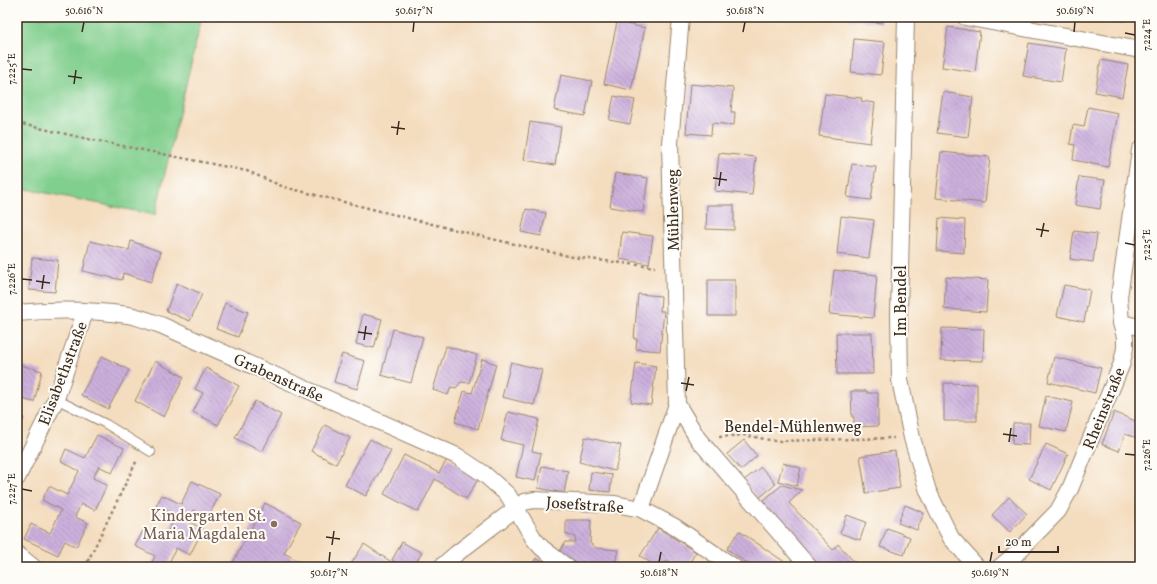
<svg xmlns="http://www.w3.org/2000/svg" width="1157" height="584" font-family="Vollkorn,serif">
<style>
.green{fill:#81cf8e;stroke:#5e7c56}
.building{fill:url(#building-back-hatch)}
.lines{fill:none;stroke-linecap:round;stroke-linejoin:round}
.service-casing{stroke:#98846e;stroke-width:10}
.minor-casing{stroke:#98846e;stroke-width:18}
.path{stroke:#98846e;stroke-width:2.5;stroke-dasharray:3 3;stroke-linecap:butt}
.service{stroke:#fff;stroke-width:8}
.minor{stroke:#fff;stroke-width:16}
.ticks{fill:none;stroke:#3b2a1e;stroke-width:1.5}
.education-dot{fill:#8d6e63;stroke:#fdfcf7;stroke-width:1.5}
.labels{text-anchor:middle;stroke-width:4;stroke-linejoin:round;paint-order:stroke}
.street-label{font-size:16px;fill:#3b2a1e;stroke:#fdfcf7}
.education-label{font-size:16px;fill:#785e54;stroke:#fdfcf7;text-anchor:end}
.neatline{fill:none;stroke:#3b2a1e;stroke-width:1.5}
.ticks-label{font-size:10px;text-anchor:middle;fill:#3b2a1e}
</style>
<defs>
<pattern id="building-back-hatch" width="6" height="6" patternUnits="userSpaceOnUse"><rect width="6" height="6" fill="#ccb0dd"/><path d="M-1 5l2 2M0 0l6 6M5-1l2 2" fill="none" stroke="#a78fb3"/></pattern>
</defs>
<rect width="100%" height="100%" fill="#fdfcf7"/>
<filter id="ink" filterUnits="userSpaceOnUse"><feTurbulence type="fractalNoise" baseFrequency=".025" numOctaves="2"/><feDisplacementMap in="SourceGraphic" scale="8" xChannelSelector="R" yChannelSelector="G"/><feConvolveMatrix kernelMatrix="1 2 1 2 8 2 1 2 1" color-interpolation-filters="sRGB"/></filter>
<filter id="wash" filterUnits="userSpaceOnUse"><feTurbulence type="fractalNoise" baseFrequency=".012" numOctaves="4" result="noise"/><feDisplacementMap in="SourceGraphic" scale="16" xChannelSelector="R" yChannelSelector="G"/><feGaussianBlur stdDeviation="0.9" result="paint"/><feColorMatrix in="noise" values="0 0 0 0 0 0 0 0 0 0 0 0 0 0 0 0 0 1.4 0 .05"/><feComposite in="paint" operator="in"/></filter>
<g filter="url(#wash)">
<rect width="100%" height="100%" fill="#f4ddbf"/>
<path class="green" d="M17,17H202L155,215L17,187Z"/>
<g id="blocks">
<path class="building" d="M848,17H883L882,23L848,19Z
M1105,17H1126L1125,21Z
M617,22L645,28L631,90L604,84Z
M948,27L980,32L975,72L942,67Z
M854,39L885,42L881,75L851,72Z
M1029,43L1066,49L1061,82L1023,76Z
M1101,60L1128,65L1122,97L1095,92Z
M561,75L592,81L585,116L554,110Z
M690,84L733,88L731,112H735L734,125L712,123L711,135L686,133Z
M943,92L973,97L968,137L937,133Z
M825,94L862,98L861,101L875,103L870,143L819,136Z
M614,96L635,100L630,124L609,120Z
M1088,107L1118,113L1108,167L1073,160L1075,145L1070,144L1073,125L1084,127Z
M530,122L561,127L555,165L524,160Z
M941,152L990,157L985,203L936,198Z
M719,153L756,157L752,195L715,191Z
M852,164L876,167L871,200L847,197Z
M615,173L648,178L643,212L610,207Z
M1079,177L1105,180L1100,209L1075,205Z
M707,205H734V230L706,229Z
M526,209L546,213L541,236L521,232Z
M841,216L874,220L869,258L837,254Z
M939,218L965,220L964,253L937,251Z
M1074,231L1097,234L1093,262L1070,259Z
M622,232L653,236L649,264L619,259Z
M90,241L129,250L131,241L161,252L151,282L123,273L122,280L83,271Z
M32,258L58,260L55,292L29,290Z
M834,270L877,275L873,318L829,314Z
M946,277L988,280L986,312L944,309Z
M708,280H735V316H708Z
M177,283L202,294L190,321L166,311Z
M1064,285L1090,290L1084,322L1057,316Z
M638,294L661,296L660,311H664L660,351L636,349L637,339H634Z
M225,303L248,312L238,337L216,329Z
M363,314L382,319L374,348L356,344Z
M942,328L984,329L983,361L941,360Z
M393,329L423,337L411,383L381,375Z
M836,333H872L873,374H837Z
M446,346L477,355L469,383L461,382L456,388L451,387L448,395L433,390Z
M342,354L365,361L357,389L334,382Z
M102,356L129,370L108,409L81,395Z
M1054,357L1101,368L1095,393L1048,382Z
M482,359L496,364L478,429L455,422L464,391L472,393Z
M155,361L184,377L164,417L135,401Z
M511,362L542,370L534,405L502,397Z
M636,363L656,366L651,405L631,402Z
M17,364L42,371L34,402L17,398Z
M206,368L239,386L218,425L193,412L203,393L195,389Z
M944,383L977,384V421H944Z
M851,391H867V393H878V426L854,427V417H852Z
M1046,396L1073,402L1066,432L1039,426Z
M255,401L281,415L262,452L235,438Z
M508,412L539,419L532,451L541,453L535,481L516,477L523,445L501,440Z
M1114,412L1140,423V432L1137,438L1125,434L1119,451L1102,444Z
M17,415L24,418L17,434Z
M1013,423H1030L1029,445L1012,444Z
M325,425L350,438L336,464L311,451Z
M97,435L124,448L112,473L99,466L93,478L107,485L95,510L81,504L75,517L88,523L76,547L65,541L58,555L24,539L31,524L50,533L61,510L42,500L49,486L67,495L79,471L61,461L66,449L85,458Z
M585,437L621,445L615,471L579,462Z
M370,439L391,451L366,496L345,485Z
M744,440L757,456L741,470L727,454Z
M1046,444L1068,454L1051,490L1029,479Z
M895,451L900,488L866,493L860,456Z
M404,455L439,473L448,458L479,478L466,499L435,479L418,512L384,494Z
M783,463L801,468L797,486L778,481Z
M542,466L568,471L564,493L538,488Z
M761,467L776,484L758,499L743,481Z
M591,472L612,475L610,492L589,490Z
M192,481L220,494L208,517L194,510L188,521L203,529L190,555L176,548L169,563L179,567H150L155,556L135,546L144,529L164,539L176,515L156,506L162,495L181,504Z
M782,485L802,490L789,503L833,550L838,544L857,565L855,567H820L817,564L816,565L760,503Z
M1009,497L1027,514L1010,532L992,515Z
M265,503L301,522L284,553L310,567H233L231,566Z
M905,505L924,513L917,530L898,523Z
M847,515L866,522L860,540L840,533Z
M566,520H591L590,543L596,548L618,550L614,567L598,566L599,567H576L560,551L565,542H575V537L566,534Z
M658,528L696,552L687,567H679L667,560L663,567H657L640,556Z
M887,528L910,537L904,555L880,547Z
M739,531L792,567H753L727,549Z
M402,542L422,553L413,567H404L392,560Z
M364,544L393,563L390,567H349Z
M536,558L553,567H531Z"/>
</g>
</g>
<g filter="url(#ink)">
<use href="#blocks" fill-opacity="0" stroke="#98846e" stroke-width="1"/>
<g class="lines">
<g class="service-casing">
<path id="service" d="M56,399L106,424L151,452"/>
</g>
<g class="minor-casing">
<path id="minor" d="M906,17L899,314L900,380L912,438L928,491L951,538L977,567
M965,17L1140,50
M17,313C53,309 92,310 128,315C140,317 152,322 163,326L457,456L484,474L508,495L534,539L542,548L567,567
M1121,323L1140,327
M677,404L698,439L809,567
M17,478L56,399L85,312
M641,509L677,404L670,143L681,17
M17,554L33,567
M441,567L456,554L524,502L534,500L615,504L641,509L675,527L734,567
M1000,567L1016,554L1058,511L1070,489L1122,363L1125,348V337L1121,323L1119,297L1140,150"/>
</g>
<path class="path" d="M17,123L88,139L247,171L284,187L492,239L573,257L655,267
M719,437L744,435L775,441L894,438
M85,567L137,460"/>
<use href="#service" class="service"/>
<use href="#minor" class="minor"/>
</g>
</g>
<path class="ticks" d="M82,32L84,22M413,32L414,22M743,32L745,22M1074,32L1075,22M1125,33L1135,35M22,69L32,70M68,76L82,78M74,84L76,70M391,127L405,129M397,135L399,121M713,178L727,180M719,186L721,172M1036,229L1049,231M1041,237L1044,223M1125,243L1135,245M22,279L32,280M36,281L50,283M42,289L44,275M358,332L372,334M364,340L366,326M681,383L694,385M686,391L689,377M1003,434L1017,436M1009,442L1011,428M1125,454L1135,455M22,489L32,491M326,537L340,539M332,545L334,531M329,562L330,552M659,562L661,552M990,562L992,552"/>
<circle class="education-dot" cx="274" cy="524" r="4"/>
<g class="labels">
<g class="street-label">
<text transform="translate(672 210) rotate(-91)" y="6">Mühlenweg</text>
<text transform="translate(900 301) rotate(-90)" y="6">Im Bendel</text>
<text transform="translate(62 373) rotate(-69)" y="6">Elisabethstraße</text>
<text transform="translate(279 377) rotate(24)" y="6">Grabenstraße</text>
<text transform="translate(1103 408) rotate(-68)" y="6">Rheinstraße</text>
<text x="793" y="432">Bendel-Mühlenweg</text>
<text transform="translate(585 504) rotate(4)" y="6">Josefstraße</text>
</g>
<g class="education-label">
<text x="266" y="521">Kindergarten St.<tspan x="266" dy="18">Maria Magdalena</tspan></text>
</g>
</g>
<rect width="1157" height="584" fill="none" stroke="#fdfcf7" stroke-width="44"/>
<path d="M999 546v6h59v-6" fill="none" stroke="#3b2a1e" stroke-width="2"/>
<text x="1005" y="546" font-size="12" fill="#3b2a1e" stroke="#fdfcf7" stroke-width="3" paint-order="stroke">20 m</text>
<rect x="22" y="22" width="1113" height="540" class="neatline"/>
<g class="ticks-label">
<text x="84" y="14">50.616°N</text>
<text x="414" y="14">50.617°N</text>
<text x="745" y="14">50.618°N</text>
<text x="1075" y="14">50.619°N</text>
<text transform="translate(1146 35) rotate(-90)" y="4">7.224°E</text>
<text transform="translate(11 69) rotate(-90)" y="4">7.225°E</text>
<text transform="translate(1146 245) rotate(-90)" y="4">7.225°E</text>
<text transform="translate(11 279) rotate(-90)" y="4">7.226°E</text>
<text transform="translate(1146 455) rotate(-90)" y="4">7.226°E</text>
<text transform="translate(11 489) rotate(-90)" y="4">7.227°E</text>
<text x="329" y="576">50.617°N</text>
<text x="659" y="576">50.618°N</text>
<text x="990" y="576">50.619°N</text>
</g>
</svg>
